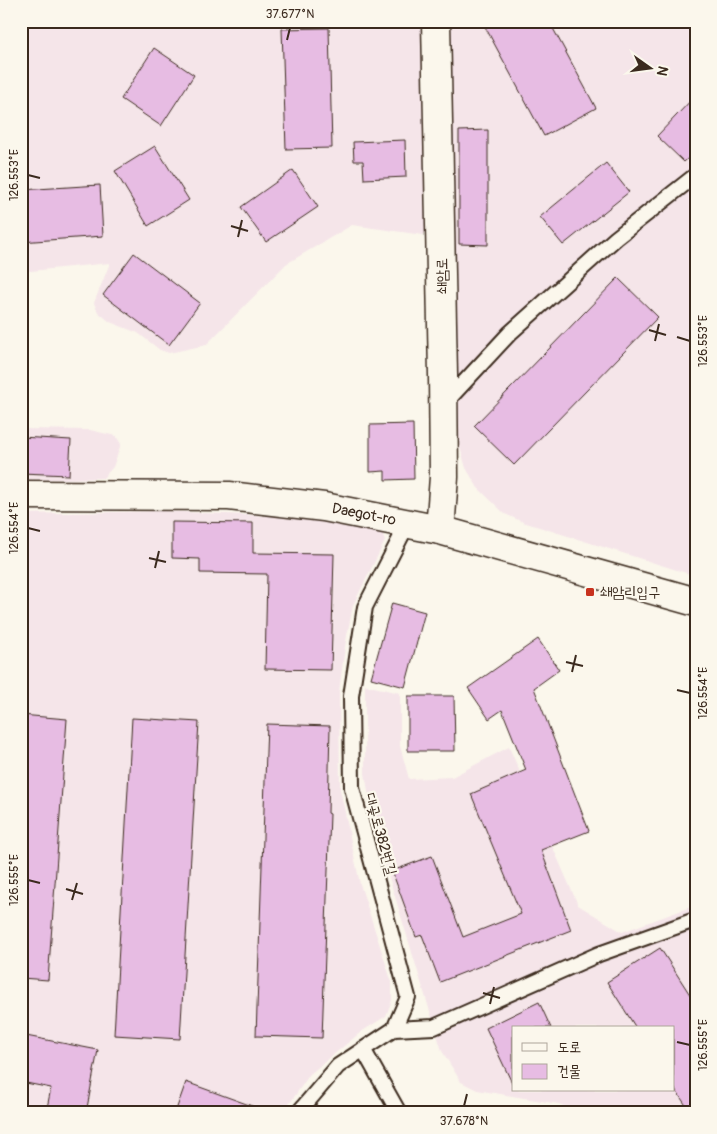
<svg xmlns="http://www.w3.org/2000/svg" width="717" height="1134" font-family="Pangolin,'Poor Story',sans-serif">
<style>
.built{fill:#f5e5e9;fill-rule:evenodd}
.building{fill:#e7bce3;stroke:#3b2a1e}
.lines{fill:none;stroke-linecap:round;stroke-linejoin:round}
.service-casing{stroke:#3b2a1e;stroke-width:18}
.minor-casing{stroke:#3b2a1e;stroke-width:31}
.tertiary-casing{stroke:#3b2a1e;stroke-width:31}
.service{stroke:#fbf7ec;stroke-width:14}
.minor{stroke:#fbf7ec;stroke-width:28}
.tertiary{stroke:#fbf7ec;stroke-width:28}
.ticks{fill:none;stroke:#3b2a1e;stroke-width:2}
.poi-dot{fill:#c8321e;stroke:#fbf7ec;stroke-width:2}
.labels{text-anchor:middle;stroke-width:4.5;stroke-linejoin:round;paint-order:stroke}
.street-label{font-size:15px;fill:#3b2a1e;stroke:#fbf7ec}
.poi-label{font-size:15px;fill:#3b2a1e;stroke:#fbf7ec;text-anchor:start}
.neatline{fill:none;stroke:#3b2a1e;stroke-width:2}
.ticks-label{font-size:12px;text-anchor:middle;fill:#3b2a1e}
</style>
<rect width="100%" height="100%" fill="#fbf7ec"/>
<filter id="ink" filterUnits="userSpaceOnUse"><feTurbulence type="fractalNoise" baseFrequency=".02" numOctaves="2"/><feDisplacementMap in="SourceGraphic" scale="10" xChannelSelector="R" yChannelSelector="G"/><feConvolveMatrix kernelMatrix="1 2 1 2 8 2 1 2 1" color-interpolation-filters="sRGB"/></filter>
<g filter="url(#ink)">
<path class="built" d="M21,21H423L430,226L423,235L352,225L286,264L206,345L169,353L160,350L138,333L110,322L98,312L94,303L110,263L21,272Z
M445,21H696V576L523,522L505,514L478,488L466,468L457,437Z
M21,429L90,430L116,436L121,444L113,467L103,478L21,480Z
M163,511L269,516L381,529L385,541L353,605L345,646L339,692L340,789L360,884L392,983V1000L386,1016L361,1032L310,1074L283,1113H21V514Z
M365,685L400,693V746L409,779L452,777L509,747L578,905L622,932L696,905V1113H579L559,1104L477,1090L461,1082L442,1051L382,854L372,816L365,773ZM513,1028H673V1090H513Z"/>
<path class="building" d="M482,21H549L596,108L544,136Z
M329,28L332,148L286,149L282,29Z
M154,48L194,75L161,126L121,99Z
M696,95V151L684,162L657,136Z
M488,130V245L459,244V131Z
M405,140L406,177L364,179L363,161H354L353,142Z
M155,146L189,200L148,226L115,171Z
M606,163L629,192L563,245L540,217Z
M293,170L318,207L266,242L241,207Z
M100,185L103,236L21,242V190Z
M134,253L200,303L169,345L103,295Z
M618,278L658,317L514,465L474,426Z
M413,424L414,479L385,480V471L370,472V425Z
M21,437L71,440L69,475L21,473Z
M172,522L253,523V553L334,554L331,670L265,669L267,574L200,573V559L172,558Z
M392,603L425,612L405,687L371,678Z
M538,639L559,670L534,688L589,831L541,850L571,930L440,982L422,935L416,937L392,871L432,856L463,937L521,914L471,794L526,770L502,710L489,719L468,688Z
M408,696H454L455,751H408Z
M21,715L67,719L48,980L21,978Z
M132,718L199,722L180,1039L114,1035Z
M267,724L330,726L328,813L330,814L322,1038L256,1036Z
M660,948L696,1004V1113H691L673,1086V1028H636L607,982Z
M539,1002L551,1028H513V1085L486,1028Z
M21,1035L98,1050L86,1113H46L51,1088L21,1082Z
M186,1082L263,1110L262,1113H175Z"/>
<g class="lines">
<g class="service-casing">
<path id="service" d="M444,404L510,333L616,238L696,175
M394,1029L434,1027L599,954L692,921
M363,1049L399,1113
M298,1113L338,1066L394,1029L408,997L352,788L351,696L365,607L408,523"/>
</g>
<g class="minor-casing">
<path id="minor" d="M436,21L443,375L444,477L440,530"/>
</g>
<g class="tertiary-casing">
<path id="tertiary" d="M21,495L229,496L324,507L440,530L696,602"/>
</g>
<use href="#service" class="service"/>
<use href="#minor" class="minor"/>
<use href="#tertiary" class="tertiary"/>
</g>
</g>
<path class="ticks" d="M287,40L290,28M28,175L40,178M231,226L248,231M238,237L242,220M649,330L666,335M677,337L690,341M655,341L659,324M28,528L40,531M149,558L166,562M155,568L159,551M566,662L583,666M572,672L576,655M677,690L690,693M28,880L40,883M66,889L83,894M72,900L77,883M483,993L500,998M490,1004L494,987M677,1042L690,1045M464,1106L467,1094"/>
<rect class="poi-dot" x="585" y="587" width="10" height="10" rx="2.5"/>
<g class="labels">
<g class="street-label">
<text transform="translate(442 276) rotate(-91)" y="5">쇄암로</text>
<text transform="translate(364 514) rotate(11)" y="5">Daegot-ro</text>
<text transform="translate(381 834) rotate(75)" y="5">대곶로382번길</text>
</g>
<g class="poi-label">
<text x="600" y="597">쇄암리입구</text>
</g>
</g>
<rect width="717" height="1134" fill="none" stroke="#fbf7ec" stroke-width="55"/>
<rect x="512" y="1026" width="162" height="65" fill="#fbf7ec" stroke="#aea59a"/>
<rect x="522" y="1043" width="25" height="8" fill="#fbf7ec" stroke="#aea59a"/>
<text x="557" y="1052" font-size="15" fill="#3b2a1e">도로</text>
<rect x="522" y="1064" width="25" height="15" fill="#e7bce3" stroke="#aea59a"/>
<text x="557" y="1076" font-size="15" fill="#3b2a1e">건물</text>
<g transform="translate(650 68) rotate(104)" stroke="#fbf7ec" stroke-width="4" paint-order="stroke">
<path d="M0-4L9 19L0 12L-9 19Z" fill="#3b2a1e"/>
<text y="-8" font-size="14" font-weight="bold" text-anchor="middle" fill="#3b2a1e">N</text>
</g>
<rect x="28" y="28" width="662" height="1078" class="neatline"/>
<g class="ticks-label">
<text x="290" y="18">37.677°N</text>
<text transform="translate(14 175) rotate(-90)" y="4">126.553°E</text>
<text transform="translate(703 341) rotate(-90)" y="4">126.553°E</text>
<text transform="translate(14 528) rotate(-90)" y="4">126.554°E</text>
<text transform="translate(703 693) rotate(-90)" y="4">126.554°E</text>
<text transform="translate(14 880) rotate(-90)" y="4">126.555°E</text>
<text transform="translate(703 1045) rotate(-90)" y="4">126.555°E</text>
<text x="464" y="1125">37.678°N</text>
</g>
</svg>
